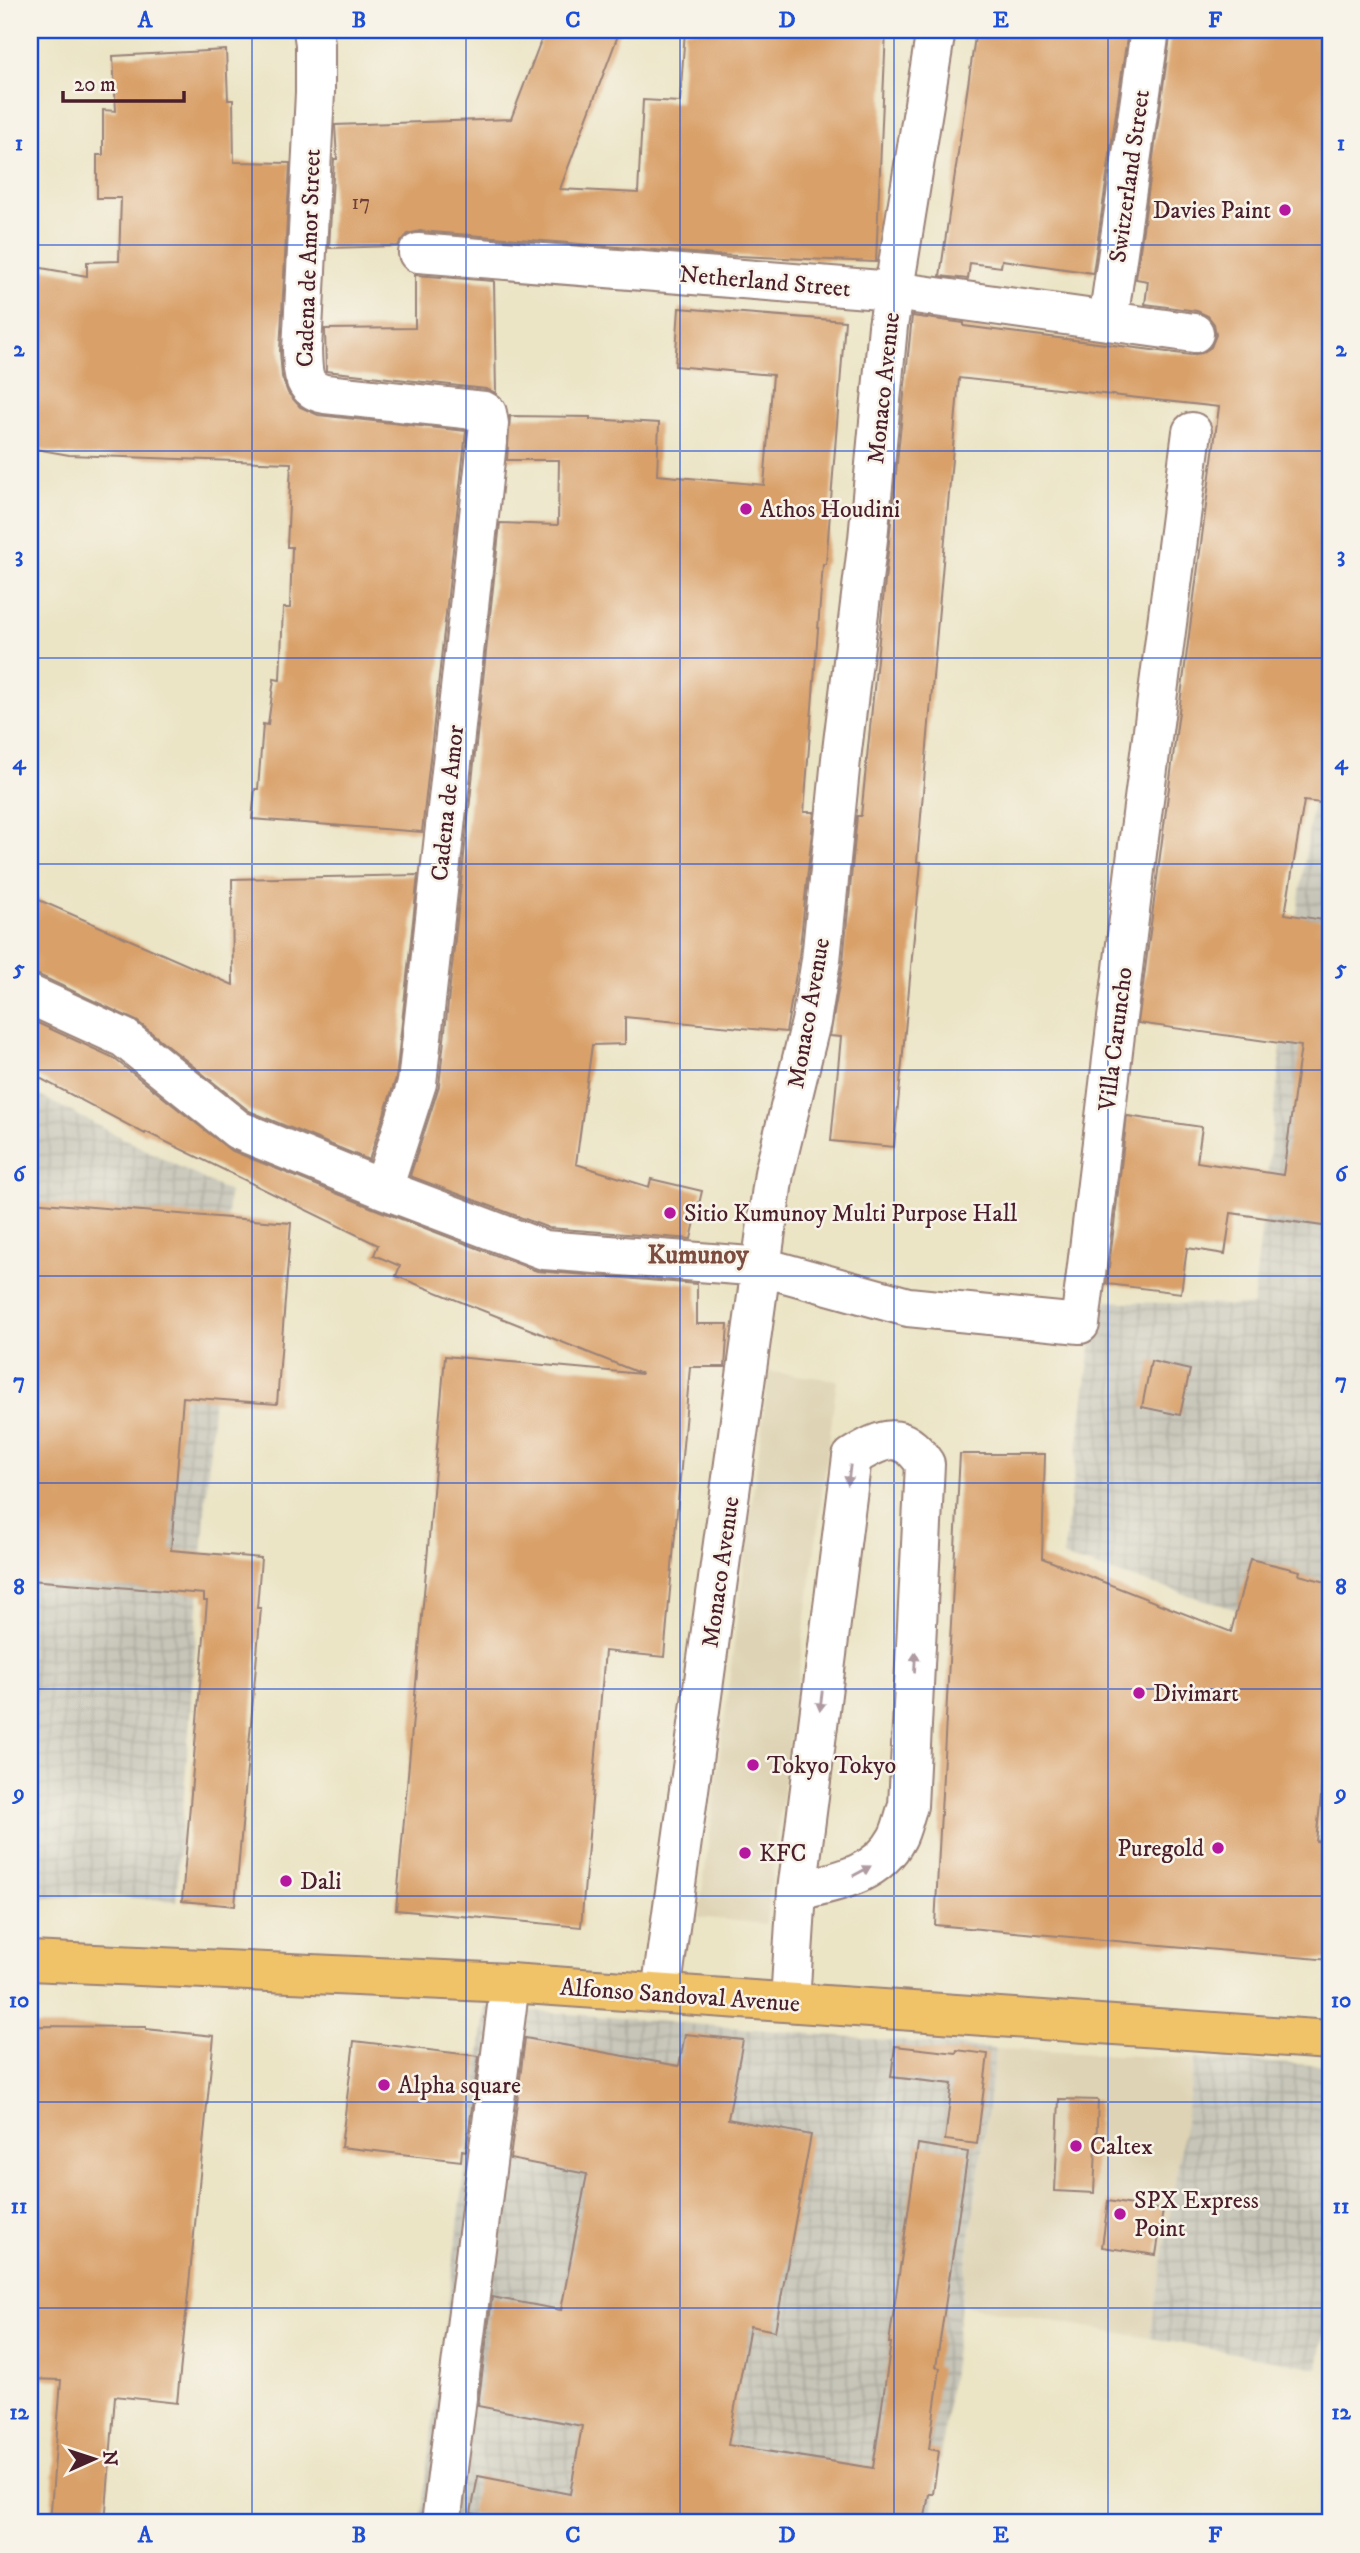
<svg xmlns="http://www.w3.org/2000/svg" width="1360" height="2553" font-family="'IM FELL DW Pica',serif">
<style>
.built{fill:#ded3b4}
.industrial{fill:url(#industrial-grid)}
.building{fill:#d9a069}
.lines{fill:none;stroke-linecap:round;stroke-linejoin:round}
.minor-casing{stroke:#9a8278;stroke-width:42}
.major-casing{stroke:#9a8278;stroke-width:42}
.minor{stroke:#fff;stroke-width:38}
.major{stroke:#f1c369;stroke-width:38}
.oneway{fill:#ae9aa0}
.grid{fill:none;stroke:#1d4ed8;stroke-width:2;stroke-opacity:0.55}
.poi-dot{fill:#b5179e;stroke:#f7f3e8;stroke-width:2.5}
.labels{text-anchor:middle;stroke-width:5;stroke-linejoin:round;paint-order:stroke}
.number-label{font-size:21px;fill:#6e3f3a}
.street-label{font-size:24px;fill:#4a1f2b;stroke:#f7f3e8}
.poi-label{font-size:24px;fill:#4a1f2b;stroke:#f7f3e8;text-anchor:start}
.neighbourhood-label{font-size:26px;font-weight:bold;fill:#7c4c41;stroke:#f7f3e8}
.neatline{fill:none;stroke:#1d4ed8;stroke-width:2.5}
.grid-label{font-size:23px;text-anchor:middle;font-weight:bold;fill:#1d4ed8}
</style>
<defs>
<pattern id="industrial-grid" width="8" height="8" patternUnits="userSpaceOnUse" patternTransform="scale(1.75)"><rect width="8" height="8" fill="#c6c5b8"/><path d="M0 4h8M4 0v8" fill="none" stroke="#aca99e"/></pattern>
</defs>
<rect width="100%" height="100%" fill="#f7f3e8"/>
<filter id="ink" filterUnits="userSpaceOnUse"><feTurbulence type="fractalNoise" baseFrequency=".0143" numOctaves="2"/><feDisplacementMap in="SourceGraphic" scale="14" xChannelSelector="R" yChannelSelector="G"/><feConvolveMatrix kernelMatrix="1 2 1 2 8 2 1 2 1" color-interpolation-filters="sRGB"/></filter>
<filter id="wash" filterUnits="userSpaceOnUse"><feTurbulence type="fractalNoise" baseFrequency=".00686" numOctaves="4" result="noise"/><feDisplacementMap in="SourceGraphic" scale="28" xChannelSelector="R" yChannelSelector="G"/><feGaussianBlur stdDeviation="1.57" result="paint"/><feColorMatrix in="noise" values="0 0 0 0 0 0 0 0 0 0 0 0 0 0 0 0 0 1.4 0 .05"/><feComposite in="paint" operator="in"/></filter>
<g filter="url(#wash)">
<rect width="100%" height="100%" fill="#ebe4c5"/>
<path class="built" d="M769,1372L837,1380L766,1924L699,1917Z
M996,2049L1195,2059L1150,2338L962,2305Z"/>
<path class="industrial" d="M1330,684V1638L1063,1557L1097,1301L1253,1306L1292,948Z
M30,1091L229,1192L176,1901L96,1895L30,1899Z
M486,2007L996,2049L931,2523H420Z
M1195,2059L1330,2066V2298L1318,2368L1150,2338Z"/>
<g id="blocks">
<path class="building" d="M545,30H620L560,189L638,193L643,100L680,102L685,30H886L876,262L716,255L420,231L408,234L398,246L329,248L334,159H337L335,125L511,119Z
M976,30H1128L1093,273L1002,260L1001,267L970,263L968,279L940,276Z
M1171,30H1330V804L1304,801L1285,914L1330,921V1227L1231,1213L1225,1254L1187,1248L1181,1293L1107,1284L1127,1116L1202,1127L1197,1162L1283,1175L1301,1046L1138,1023L1219,407L959,378L917,862H921L894,1147L831,1141L841,1037L830,1036L843,962L857,816H861L912,316L964,323V326L1191,355L1202,353L1211,347L1216,335L1214,324L1208,316L1197,311L1145,304L1148,281L1136,279Z
M226,50L228,100H233L234,162L290,163L280,351L282,377L288,393L300,407L318,415L466,431L422,832L252,819L255,789H258L263,724L268,725L274,679L280,680L283,608H290L292,547H287L291,463L69,455L30,448V266L87,276V262L119,261L121,198H97V155H103V110L116,111L113,56Z
M415,275L494,281L496,393L486,389L326,371L325,329L415,328Z
M679,308L845,321L826,564H823L804,812H814L799,957L786,1032L625,1017V1044L592,1045L576,1164L649,1187L651,1179L702,1191L691,1239L549,1228L410,1176L439,1086L500,523L558,525L559,460H507L510,416L590,417V419L659,423L657,475L764,485L773,375L675,366Z
M418,875L396,1078L369,1160L249,1111L137,1021L39,975L30,973V896L233,985L232,879Z
M31,1020L112,1057L230,1150L375,1209L537,1271L697,1284V1324H728L725,1367H690L664,1657L605,1651L581,1927L396,1910L445,1356L642,1374L396,1276L400,1266L374,1255L378,1245L146,1132L145,1134L30,1073Z
M30,1202L291,1223L277,1404L183,1397L171,1550L261,1558L257,1608H261L235,1906L182,1901L207,1601H204V1594L30,1580Z
M1151,1361L1190,1370L1180,1415L1142,1407Z
M960,1454H1045L1042,1558L1231,1632L1250,1559L1300,1571L1299,1575L1330,1583V1715L1316,1841L1330,1842V1960L935,1925Z
M30,2026L146,2027V2029L214,2036L177,2403L115,2396L105,2523H50L61,2380L30,2379Z
M685,2034L743,2040L728,2119L811,2135L775,2331L750,2326L728,2445L873,2468L891,2343H889L918,2144L968,2152L936,2367L940,2368L929,2449L939,2451L933,2494H929L924,2523H525L471,2513L478,2476L570,2494L582,2426L478,2406L492,2297L561,2310L587,2174L510,2159L525,2038L679,2066Z
M354,2041L479,2056L466,2151L462,2150L461,2161L341,2147Z
M895,2046L956,2053L957,2050L988,2054L977,2144L945,2140L952,2084L891,2077Z
M1059,2099L1098,2100L1094,2193L1055,2191Z
M1108,2201L1163,2210L1156,2255L1102,2247Z"/>
</g>
</g>
<g filter="url(#ink)">
<use href="#blocks" fill-opacity="0" stroke="#9a8278" stroke-width="2"/>
<g class="lines">
<g class="minor-casing">
<path id="minor" d="M313,30L315,44V93L302,350C303,371 301,389 325,394L484,411L487,413L489,424L417,1083L383,1189
M418,253L893,291L1194,333
M1108,321L1150,30
M30,995L124,1038L238,1130L383,1189L544,1250L763,1267L908,1307L1080,1324L1137,853L1192,432
M661,1993L774,1173L811,1022L821,960L841,759L868,539L888,326L936,30
M790,2002L797,1891L852,1457C884,1438 902,1429 925,1464L908,1806C904,1816 902,1829 897,1838C877,1876 835,1882 797,1891
M441,2523L510,1983"/>
</g>
<g class="major-casing">
<path id="major" d="M30,1961L510,1983L1330,2040"/>
</g>
<use href="#minor" class="minor"/>
<use href="#major" class="major"/>
</g>
<defs><path id="oneway-solid" d="M-6-.8H1V-3.2L6.5 0L1 3.2V.8H-6Z" transform="scale(1.75)"/></defs>
<g class="oneway">
<use href="#oneway-solid" transform="translate(849 1475) rotate(97)"/>
<use href="#oneway-solid" transform="translate(915 1662) rotate(-87)"/>
<use href="#oneway-solid" transform="translate(821 1701) rotate(97)"/>
<use href="#oneway-solid" transform="translate(862 1871) rotate(-29)"/>
</g>
</g>
<path class="grid" d="M252,30V2523M466,30V2523M680,30V2523M894,30V2523M1108,30V2523M30,245H1330M30,451H1330M30,658H1330M30,864H1330M30,1070H1330M30,1276H1330M30,1483H1330M30,1689H1330M30,1896H1330M30,2102H1330M30,2308H1330"/>
<g class="poi-dot">
<circle cx="1285" cy="210" r="7"/>
<circle cx="746" cy="509" r="7"/>
<circle cx="670" cy="1213" r="7"/>
<circle cx="1139" cy="1693" r="7"/>
<circle cx="753" cy="1765" r="7"/>
<circle cx="1218" cy="1848" r="7"/>
<circle cx="745" cy="1853" r="7"/>
<circle cx="286" cy="1881" r="7"/>
<circle cx="384" cy="2085" r="7"/>
<circle cx="1076" cy="2146" r="7"/>
<circle cx="1120" cy="2214" r="7"/>
</g>
<g class="labels">
<g class="number-label">
<text x="361" y="209">17</text>
</g>
<g class="street-label">
<text transform="translate(1129 176) rotate(-82)" y="8">Switzerland Street</text>
<text transform="translate(308 258) rotate(-88)" y="8">Cadena de Amor Street</text>
<text transform="translate(765 281) rotate(5)" y="8">Netherland Street</text>
<text transform="translate(883 388) rotate(-84)" y="8">Monaco Avenue</text>
<text transform="translate(447 803) rotate(-84)" y="8">Cadena de Amor</text>
<text transform="translate(808 1013) rotate(-80)" y="8">Monaco Avenue</text>
<text transform="translate(1115 1039) rotate(-83)" y="8">Villa Caruncho</text>
<text transform="translate(720 1572) rotate(-82)" y="8">Monaco Avenue</text>
<text transform="translate(680 1995) rotate(4)" y="8">Alfonso Sandoval Avenue</text>
</g>
<g class="poi-label">
<text x="1271" y="218" text-anchor="end">Davies Paint</text>
<text x="760" y="517">Athos Houdini</text>
<text x="684" y="1221">Sitio Kumunoy Multi Purpose Hall</text>
<text x="1153" y="1701">Divimart</text>
<text x="767" y="1773">Tokyo Tokyo</text>
<text x="1204" y="1856" text-anchor="end">Puregold</text>
<text x="759" y="1861">KFC</text>
<text x="300" y="1889">Dali</text>
<text x="398" y="2093">Alpha square</text>
<text x="1090" y="2154">Caltex</text>
<text x="1134" y="2208">SPX Express<tspan x="1134" dy="28">Point</tspan></text>
</g>
<g class="neighbourhood-label">
<text x="698" y="1263">Kumunoy</text>
</g>
</g>
<rect width="1360" height="2553" fill="none" stroke="#f7f3e8" stroke-width="77"/>
<g transform="translate(94 2459) rotate(87)" stroke="#f7f3e8" stroke-width="5" paint-order="stroke">
<path d="M0-5L12 26L0 18L-12 26Z" fill="#4a1f2b"/>
<text y="-10" font-size="19" font-weight="bold" text-anchor="middle" fill="#4a1f2b">N</text>
</g>
<path d="M63 91v10h121v-10" fill="none" stroke="#4a1f2b" stroke-width="3.5"/>
<text x="74" y="91" font-size="21" fill="#4a1f2b" stroke="#f7f3e8" stroke-width="5" paint-order="stroke">20 m</text>
<rect x="38" y="38" width="1284" height="2476" class="neatline"/>
<g class="grid-label">
<text x="145" y="27">A</text>
<text x="359" y="27">B</text>
<text x="573" y="27">C</text>
<text x="787" y="27">D</text>
<text x="1001" y="27">E</text>
<text x="1215" y="27">F</text>
<text x="19" y="150">1</text>
<text x="1341" y="150">1</text>
<text x="19" y="356">2</text>
<text x="1341" y="356">2</text>
<text x="19" y="562">3</text>
<text x="1341" y="562">3</text>
<text x="19" y="769">4</text>
<text x="1341" y="769">4</text>
<text x="19" y="975">5</text>
<text x="1341" y="975">5</text>
<text x="19" y="1181">6</text>
<text x="1341" y="1181">6</text>
<text x="19" y="1388">7</text>
<text x="1341" y="1388">7</text>
<text x="19" y="1594">8</text>
<text x="1341" y="1594">8</text>
<text x="19" y="1800">9</text>
<text x="1341" y="1800">9</text>
<text x="19" y="2007">10</text>
<text x="1341" y="2007">10</text>
<text x="19" y="2213">11</text>
<text x="1341" y="2213">11</text>
<text x="19" y="2419">12</text>
<text x="1341" y="2419">12</text>
<text x="145" y="2542">A</text>
<text x="359" y="2542">B</text>
<text x="573" y="2542">C</text>
<text x="787" y="2542">D</text>
<text x="1001" y="2542">E</text>
<text x="1215" y="2542">F</text>
</g>
</svg>
